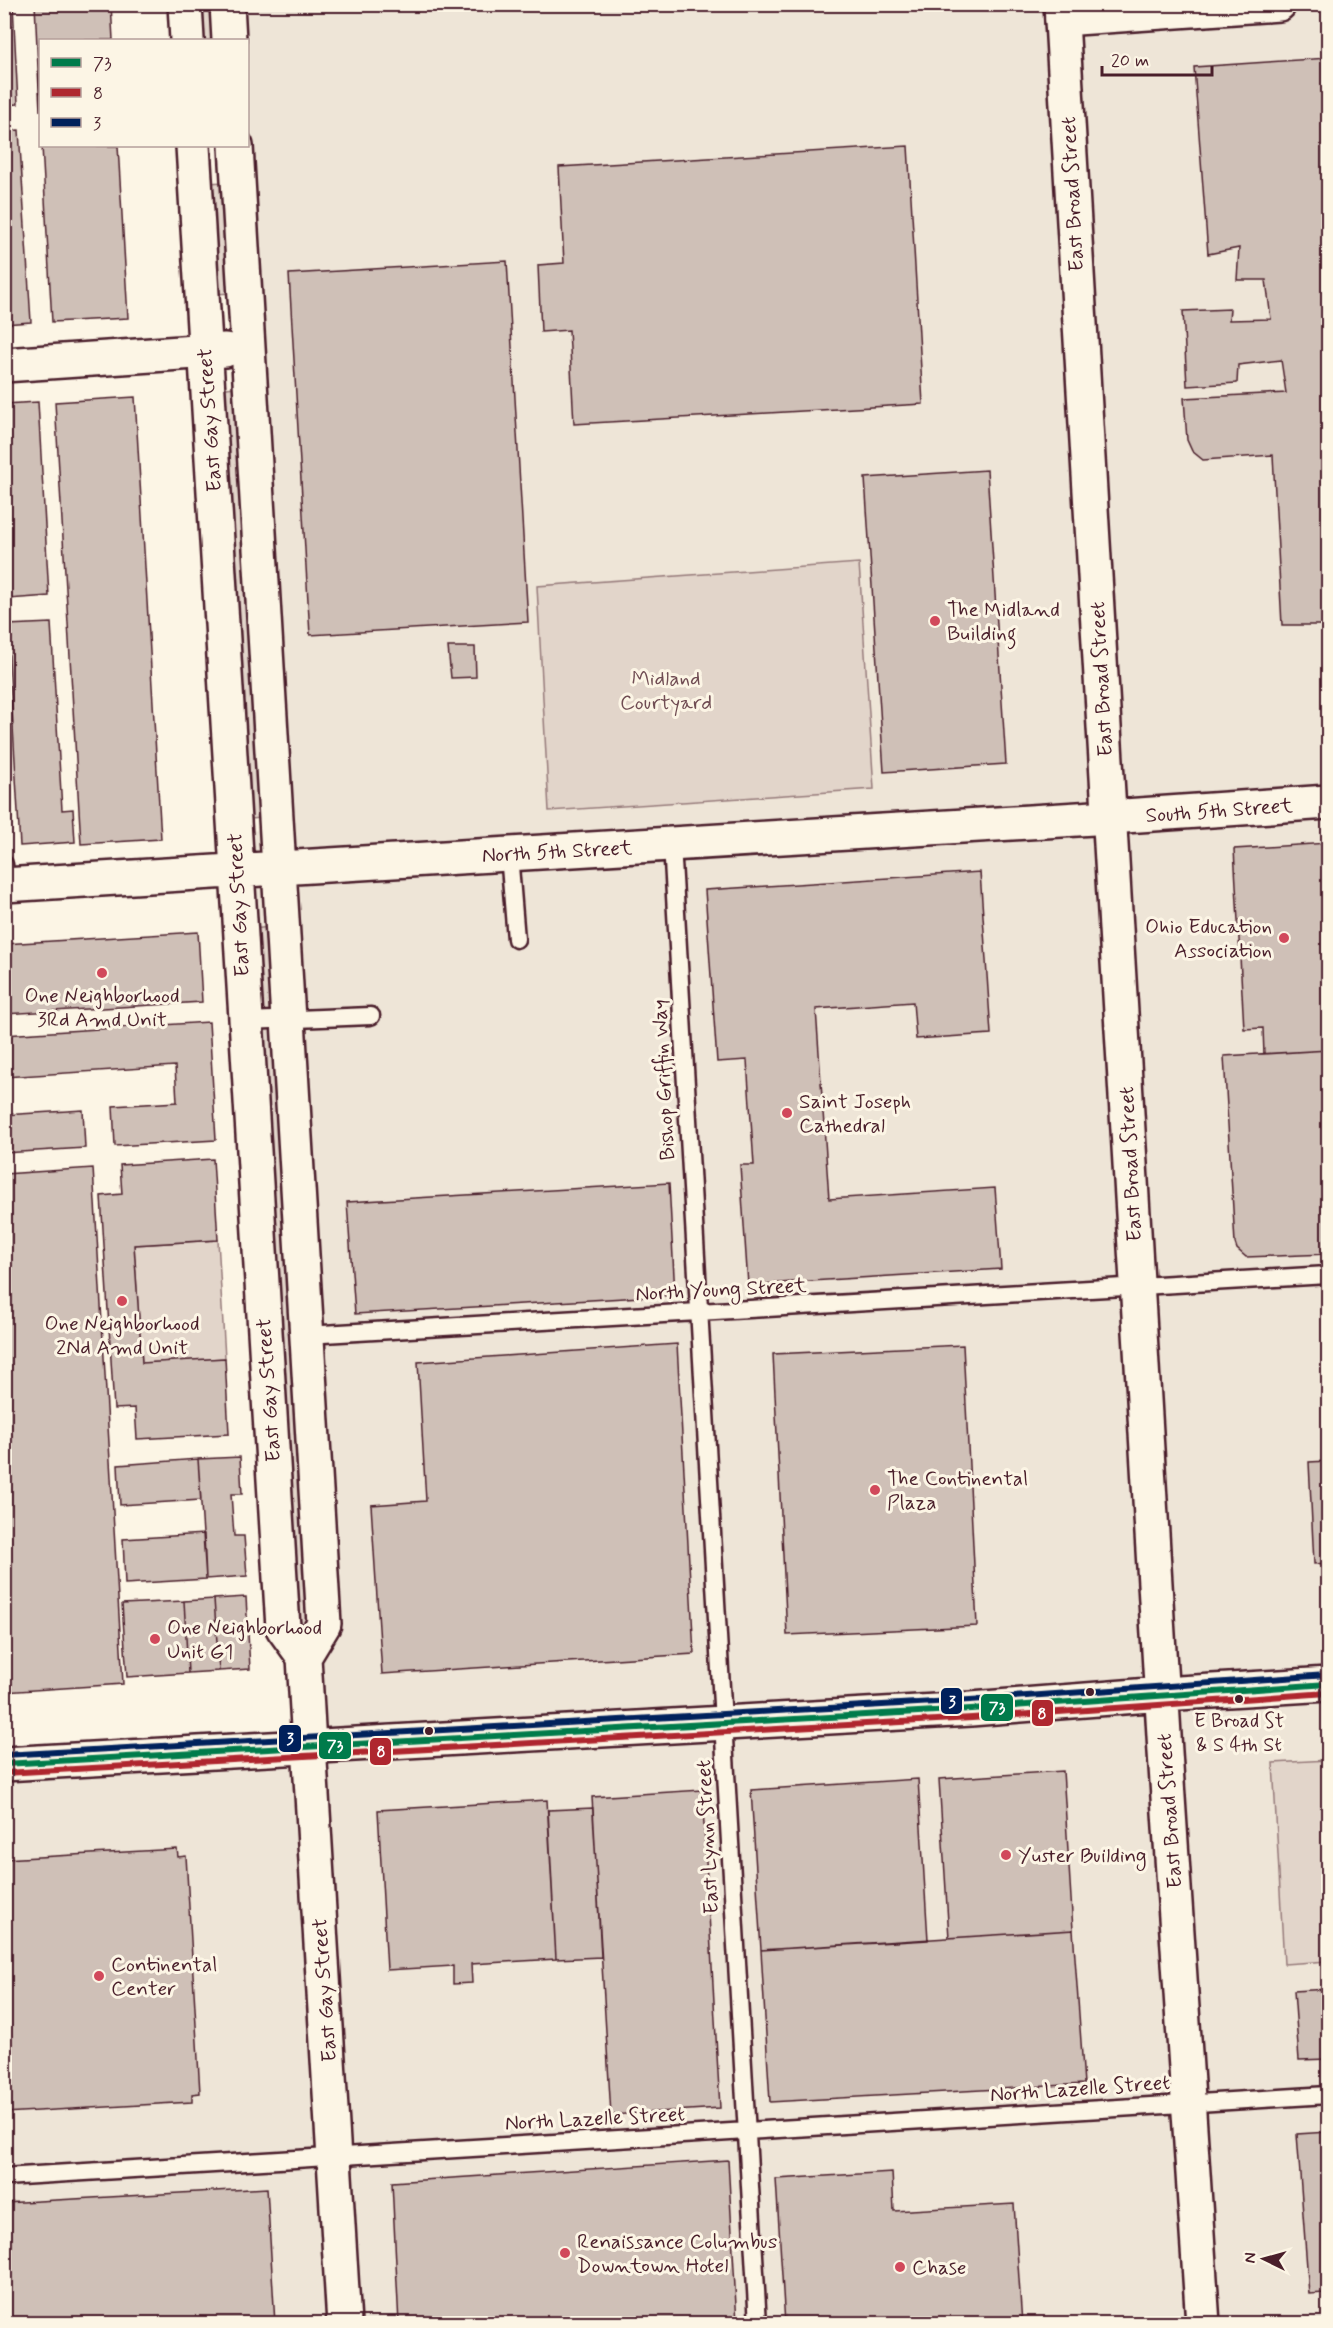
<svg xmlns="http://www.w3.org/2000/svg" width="1333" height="2328" font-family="Mynerve,sans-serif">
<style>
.built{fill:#eee5d7}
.green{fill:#e2d5ca;stroke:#967a7a;stroke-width:1.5}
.building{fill:#cfc0b7;stroke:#4a1f2b;stroke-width:1.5}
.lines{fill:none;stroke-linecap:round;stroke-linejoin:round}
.service-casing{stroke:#4a1f2b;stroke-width:21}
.minor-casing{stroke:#4a1f2b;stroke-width:38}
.tertiary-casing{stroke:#4a1f2b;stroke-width:38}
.primary-casing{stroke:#4a1f2b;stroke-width:38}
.service{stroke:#fcf5e5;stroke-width:16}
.minor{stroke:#fcf5e5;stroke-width:33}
.tertiary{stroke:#fcf5e5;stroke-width:33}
.primary{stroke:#fcf5e5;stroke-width:33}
.bus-1-casing{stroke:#fcf5e5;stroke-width:10}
.bus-2-casing{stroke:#fcf5e5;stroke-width:10}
.bus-3-casing{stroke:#fcf5e5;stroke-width:10}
.bus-1{stroke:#007b4b;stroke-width:6}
.bus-2{stroke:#af272f;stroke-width:6}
.bus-3{stroke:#00205b;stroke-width:6}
.poi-dot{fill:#d1495b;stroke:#fcf5e5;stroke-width:2}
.bus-dot{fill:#4a1f2b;stroke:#fcf5e5;stroke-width:2}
.labels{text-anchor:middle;stroke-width:6;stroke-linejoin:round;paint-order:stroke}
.bus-label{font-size:20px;fill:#4a1f2b;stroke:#fcf5e5}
.street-label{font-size:21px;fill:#4a1f2b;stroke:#fcf5e5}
.poi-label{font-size:21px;fill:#4a1f2b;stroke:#fcf5e5;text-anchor:start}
.park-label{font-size:21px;fill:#704c53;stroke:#fcf5e5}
.line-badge{stroke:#fcf5e5;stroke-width:2}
.badge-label{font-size:16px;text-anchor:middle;font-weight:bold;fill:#fff}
</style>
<rect width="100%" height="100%" fill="#fcf5e5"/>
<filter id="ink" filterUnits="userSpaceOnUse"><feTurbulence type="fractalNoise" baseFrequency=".0167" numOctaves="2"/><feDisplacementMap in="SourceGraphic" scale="12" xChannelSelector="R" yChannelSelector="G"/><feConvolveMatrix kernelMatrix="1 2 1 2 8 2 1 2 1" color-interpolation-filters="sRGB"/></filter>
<g filter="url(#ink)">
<path class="built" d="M227,5H1328V2323L5,2324V1764L309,1745L244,930L243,833L274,827L248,146V40H229Z"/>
<path class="green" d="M185,5H227L229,40H187Z
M225,182L233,293L214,294L207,183Z
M250,385L274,817L237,820L219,389Z
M859,563L874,789L549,811L537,586Z
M278,926L324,1624L304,1657L283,1628L244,930Z
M218,1240L225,1358L142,1363L134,1245Z
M1328,1760V1961L1284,1964L1273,1763Z"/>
<path class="building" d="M4,4H13L18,104L4,105Z
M35,4H111L113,40H40V111Z
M1328,58V625H1282L1273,455L1203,460L1192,451L1187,440L1184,398L1286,393L1281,360L1238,365L1237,383L1187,386L1183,311L1230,309L1229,320L1271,319L1266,280H1237L1239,248L1208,254L1194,67Z
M19,130L31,322L4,324V131Z
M42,146H118L128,318L52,322Z
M908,146L923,404L574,424L569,330L541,332L538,265L564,263L559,167Z
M507,261L528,622L310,635L289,274Z
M135,397L161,839L81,844L55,402Z
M38,402L49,596L8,599L4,539V404Z
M987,470L1006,764L884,772L865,478Z
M51,623L62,810L73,809L75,842L20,846L7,625Z
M448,647H475L476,677L451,678Z
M1328,843V1050L1264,1054L1263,1028L1244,1029L1234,849Z
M980,872L991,1034L916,1039L913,1002L816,1009L829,1199L995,1188L1001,1269L748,1285L740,1165H754L747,1060L717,1062L705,890Z
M198,932L202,1002L4,1014V944Z
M209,1022L216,1140L115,1146L113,1106L177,1102L175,1066L4,1077V1035Z
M1328,1050V1254L1246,1257L1237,1249L1235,1243L1224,1056Z
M83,1110L85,1148L4,1153V1115Z
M213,1159L218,1240L134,1245L142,1363L225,1358L229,1434L137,1439L135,1408L114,1409L101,1196L122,1194L120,1165Z
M93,1168L123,1684L4,1692V1174Z
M669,1183L675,1295L355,1314L347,1202Z
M677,1344L694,1654L382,1674L371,1505L426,1501L418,1362Z
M963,1345L977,1626L787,1635L773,1354Z
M240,1457L242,1494H231L234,1536H244L247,1576L206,1579L198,1459Z
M198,1459L201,1500L120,1505L118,1465Z
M1328,1461V1563L1314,1564L1309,1462Z
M204,1534L206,1579L125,1584L123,1539Z
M246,1597L250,1669L219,1671L214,1599Z
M214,1599L219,1671L188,1673L184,1601Z
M184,1601L188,1673L127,1677L122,1604Z
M1063,1771L1073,1930L949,1938L939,1779Z
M918,1779L928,1940L761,1950L751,1790Z
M702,1790L720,2108L611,2115L592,1797Z
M547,1800L556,1959L471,1964L472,1983L453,1984V1966L387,1970L378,1810Z
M593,1808L601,1957L556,1959L548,1810Z
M177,1849L178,1857L186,1856L200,2093L192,2094V2102L4,2113V1859Z
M1073,1930L1084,2084L770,2102L761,1950Z
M1328,1989V2059L1299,2060L1294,1991Z
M1328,2132V2324H1326L1324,2293L1309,2294L1297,2134Z
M728,2160L737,2324H399L392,2182Z
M892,2172L894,2211L1014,2204L1022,2324H785L776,2179Z
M267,2188L275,2324H4V2203Z"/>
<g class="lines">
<g class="service-casing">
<path id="service" d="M672,844L758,2324
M509,854L516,939
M4,864L6,885
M245,1021L371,1016
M306,1335L1328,1275
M4,2177L1328,2095"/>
</g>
<g class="minor-casing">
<path id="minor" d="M185,4L187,40
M227,4L229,40
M1062,19L1279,4
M193,146L283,1628L304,1657L309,1745
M236,146L324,1624L304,1657
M4,365L225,350
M4,885L1110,817L1328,802"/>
</g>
<g class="tertiary-casing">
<path id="tertiary" d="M309,1745L344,2324"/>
</g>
<g class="primary-casing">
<path id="primary" d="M1061,4L1165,1752L1203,2324
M4,1764L971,1709L1162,1694L1328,1684"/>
</g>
<use href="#service" class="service"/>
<use href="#minor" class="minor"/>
<use href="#tertiary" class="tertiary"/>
<use href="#primary" class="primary"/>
<g class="bus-1-casing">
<path id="bus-1" d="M4,1764L971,1709L1328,1684"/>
</g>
<g class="bus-2-casing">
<path id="bus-2" d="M5,1773L972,1718L1328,1693"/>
</g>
<g class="bus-3-casing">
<path id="bus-3" d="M4,1755L970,1700L1327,1675"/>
</g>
<use href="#bus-1" class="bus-1"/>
<use href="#bus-2" class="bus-2"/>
<use href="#bus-3" class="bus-3"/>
</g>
</g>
<g class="poi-dot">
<circle cx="935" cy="621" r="6"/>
<circle cx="1284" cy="938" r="6"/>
<circle cx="102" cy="973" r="6"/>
<circle cx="787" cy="1113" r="6"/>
<circle cx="122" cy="1301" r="6"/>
<circle cx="875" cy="1490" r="6"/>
<circle cx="155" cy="1639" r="6"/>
<circle cx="1006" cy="1855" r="6"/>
<circle cx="99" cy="1976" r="6"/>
<circle cx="565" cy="2253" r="6"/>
<circle cx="900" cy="2267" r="6"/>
</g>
<g class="bus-dot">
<circle cx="1090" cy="1692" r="5"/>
<circle cx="1239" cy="1699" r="5"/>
<circle cx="429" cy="1731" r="5"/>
</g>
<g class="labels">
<g class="bus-label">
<text x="1239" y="1727">E Broad St<tspan x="1239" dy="24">&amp; S 4th St</tspan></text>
</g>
<g class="street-label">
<text transform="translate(1072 194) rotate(-93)" y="7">East Broad Street</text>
<text transform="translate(209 420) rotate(-94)" y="7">East Gay Street</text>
<text transform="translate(1101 679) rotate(-93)" y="7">East Broad Street</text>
<text transform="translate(1219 810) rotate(-4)" y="7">South 5th Street</text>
<text transform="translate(557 851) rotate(-3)" y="7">North 5th Street</text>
<text transform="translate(238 905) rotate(-93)" y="7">East Gay Street</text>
<text transform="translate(663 1080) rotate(-93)" y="7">Bishop Griffin Way</text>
<text transform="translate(1130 1164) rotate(-93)" y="7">East Broad Street</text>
<text transform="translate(721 1289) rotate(-3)" y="7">North Young Street</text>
<text transform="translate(268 1390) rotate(-94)" y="7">East Gay Street</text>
<text transform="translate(1169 1811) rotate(-94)" y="7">East Broad Street</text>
<text transform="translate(707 1837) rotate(-93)" y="7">East Lynn Street</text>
<text transform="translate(324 1990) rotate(-94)" y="7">East Gay Street</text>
<text transform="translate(1080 2088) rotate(-4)" y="7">North Lazelle Street</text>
<text transform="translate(595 2118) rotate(-3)" y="7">North Lazelle Street</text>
</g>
<g class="poi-label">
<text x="947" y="616">The Midland<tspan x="947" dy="24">Building</tspan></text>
<text x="1272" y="933" text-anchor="end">Ohio Education<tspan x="1272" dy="24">Association</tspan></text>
<text x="102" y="1002" text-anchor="middle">One Neighborhood<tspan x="102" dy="24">3Rd Amd Unit</tspan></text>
<text x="799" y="1108">Saint Joseph<tspan x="799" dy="24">Cathedral</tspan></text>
<text x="122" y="1330" text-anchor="middle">One Neighborhood<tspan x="122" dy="24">2Nd Amd Unit</tspan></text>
<text x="887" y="1485">The Continental<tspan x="887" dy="24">Plaza</tspan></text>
<text x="167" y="1634">One Neighborhood<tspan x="167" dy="24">Unit G1</tspan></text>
<text x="1018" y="1862">Yuster Building</text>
<text x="111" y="1971">Continental<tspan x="111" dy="24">Center</tspan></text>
<text x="577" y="2248">Renaissance Columbus<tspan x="577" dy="24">Downtown Hotel</tspan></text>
<text x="912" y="2274">Chase</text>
</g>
<g class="park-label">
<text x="666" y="685">Midland<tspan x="666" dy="24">Courtyard</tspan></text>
</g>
</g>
<g class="line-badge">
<rect x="940" y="1687" width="23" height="28" rx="6" fill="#00205b"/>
<rect x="980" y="1693" width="34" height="29" rx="6" fill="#007b4b"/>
<rect x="1031" y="1699" width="23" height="28" rx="6" fill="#af272f"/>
<rect x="278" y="1724" width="24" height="29" rx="6" fill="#00205b"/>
<rect x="318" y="1731" width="34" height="29" rx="6" fill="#007b4b"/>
<rect x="369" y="1737" width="23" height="29" rx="6" fill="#af272f"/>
</g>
<g class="badge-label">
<text x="952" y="1707">3</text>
<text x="997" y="1713">73</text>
<text x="1042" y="1719">8</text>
<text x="290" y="1744">3</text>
<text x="335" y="1751">73</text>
<text x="381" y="1757">8</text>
</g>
<rect width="1333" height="2328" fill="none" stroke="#fcf5e5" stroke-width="24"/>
<rect x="12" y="12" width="1309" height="2304" fill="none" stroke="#4a1f2b" stroke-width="2" filter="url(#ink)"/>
<rect x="39" y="39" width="210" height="108" fill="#fcf5e5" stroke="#b59f9b" stroke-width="1.5"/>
<rect x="51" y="58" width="30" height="9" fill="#007b4b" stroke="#b59f9b" stroke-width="1.5"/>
<text x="93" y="69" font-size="18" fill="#4a1f2b">73</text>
<rect x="51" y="88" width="30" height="9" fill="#af272f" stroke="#b59f9b" stroke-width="1.5"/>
<text x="93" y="99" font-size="18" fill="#4a1f2b">8</text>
<rect x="51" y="118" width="30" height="9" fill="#00205b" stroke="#b59f9b" stroke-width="1.5"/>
<text x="93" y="129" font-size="18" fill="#4a1f2b">3</text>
<g transform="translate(1264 2259) rotate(275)" stroke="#fcf5e5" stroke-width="4.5" paint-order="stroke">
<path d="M0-4.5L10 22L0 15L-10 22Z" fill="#4a1f2b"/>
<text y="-9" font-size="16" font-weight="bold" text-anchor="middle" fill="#4a1f2b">N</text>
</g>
<path d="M1102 66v9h110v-9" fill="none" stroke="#4a1f2b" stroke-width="3"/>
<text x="1111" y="66" font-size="18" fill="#4a1f2b" stroke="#fcf5e5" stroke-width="4.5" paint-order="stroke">20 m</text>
</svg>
